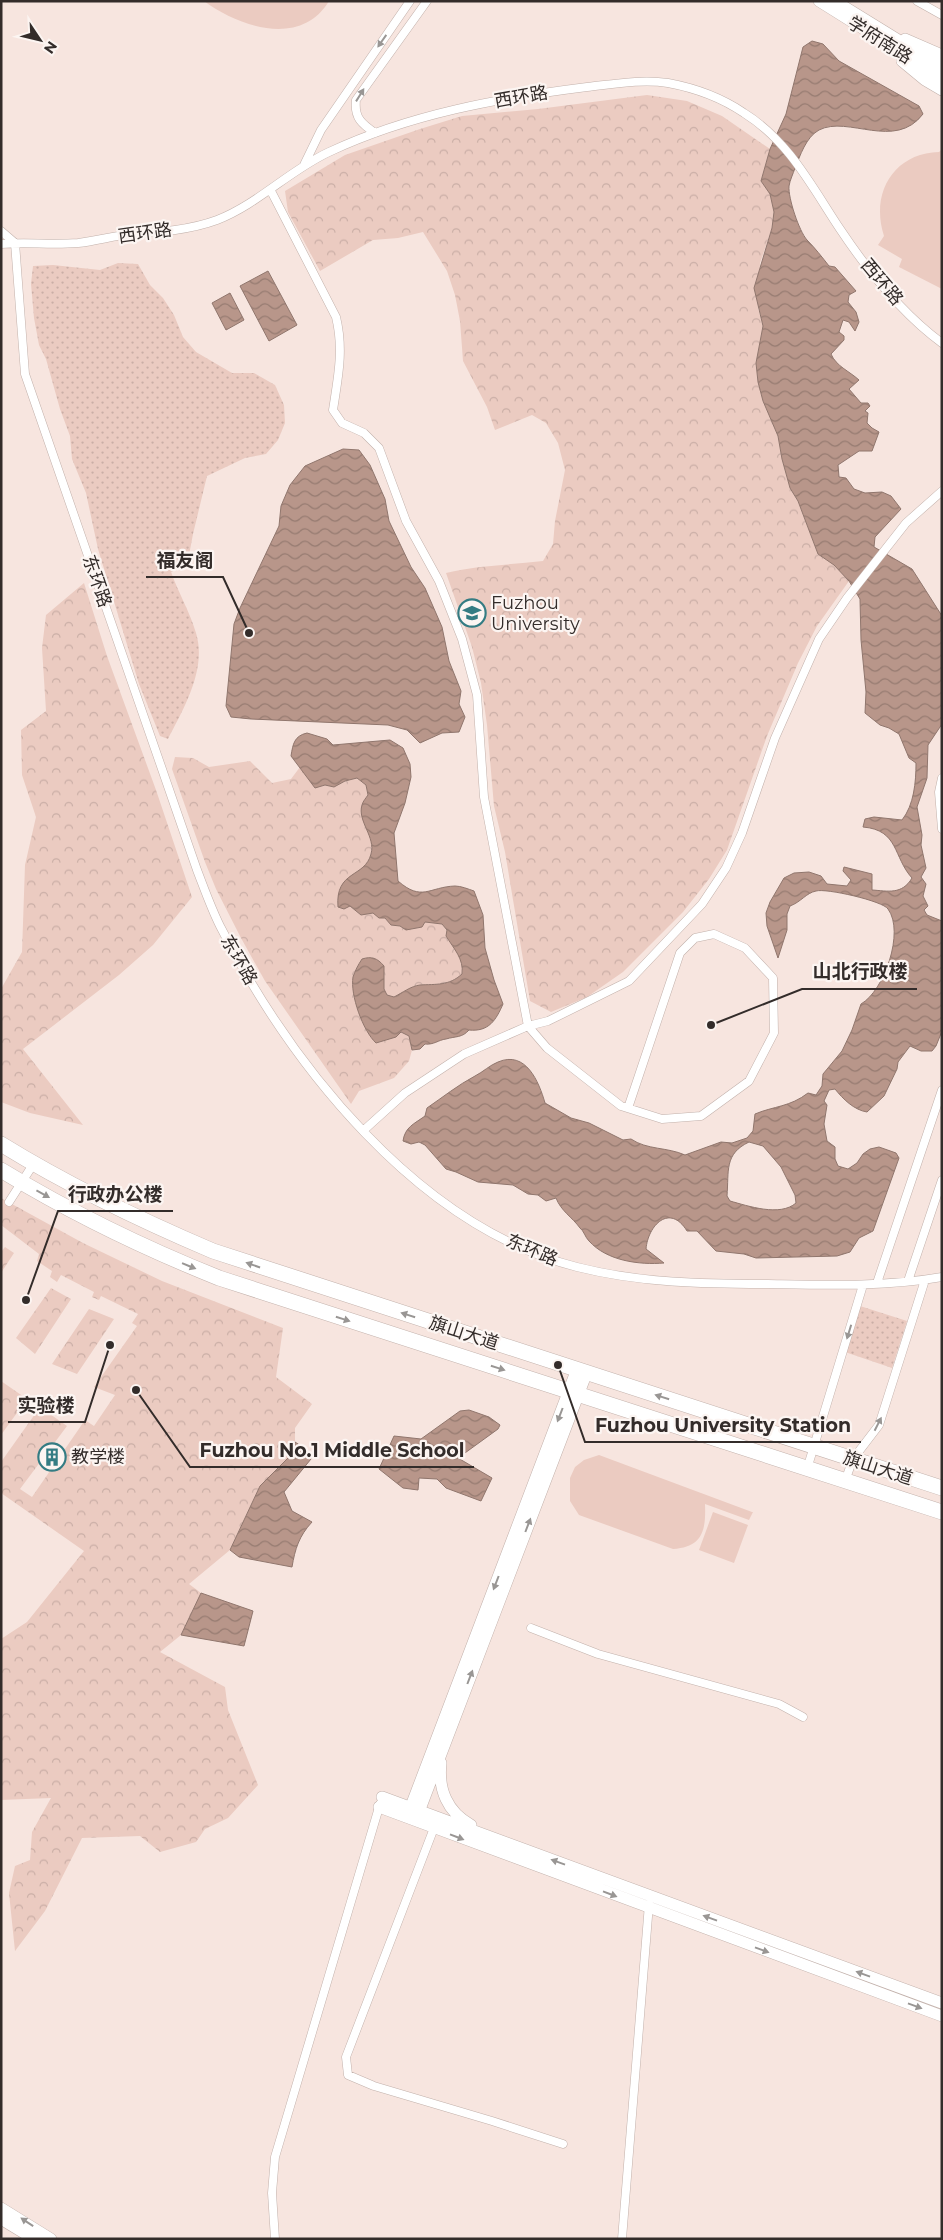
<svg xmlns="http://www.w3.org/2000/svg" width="943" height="2240" font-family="Montserrat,'Noto Sans SC',sans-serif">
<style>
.grass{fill:url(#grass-dots)}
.forest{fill:url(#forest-crowns)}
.pitch{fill:#ebcbc1}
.water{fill:url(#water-waves);stroke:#90766d;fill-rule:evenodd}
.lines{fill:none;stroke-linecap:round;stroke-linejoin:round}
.street-casing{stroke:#c2b1ab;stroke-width:9}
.secondary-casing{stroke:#c2b1ab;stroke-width:12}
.highway-casing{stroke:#c2b1ab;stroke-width:16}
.street{stroke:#fff;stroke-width:8}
.secondary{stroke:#fff;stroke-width:11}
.highway{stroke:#fff;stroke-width:15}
.oneway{fill:#999694}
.labels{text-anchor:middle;stroke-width:4.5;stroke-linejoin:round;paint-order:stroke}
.street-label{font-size:18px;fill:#332c2a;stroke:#fcf5f2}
.poi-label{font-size:18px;fill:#332c2a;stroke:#fcf5f2;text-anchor:start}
.leader{fill:none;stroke:#332c2a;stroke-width:2}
.callout-dot{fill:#332c2a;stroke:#fcf5f2;stroke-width:2}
.callout-label{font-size:19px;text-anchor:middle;font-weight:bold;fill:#332c2a;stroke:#fcf5f2;stroke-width:4.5;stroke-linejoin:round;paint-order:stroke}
</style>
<defs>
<pattern id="grass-dots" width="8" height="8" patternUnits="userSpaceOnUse" patternTransform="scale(1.25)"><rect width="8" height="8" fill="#ebcbc1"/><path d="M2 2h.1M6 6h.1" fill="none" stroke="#caaea6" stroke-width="1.8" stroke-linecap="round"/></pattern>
<pattern id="forest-crowns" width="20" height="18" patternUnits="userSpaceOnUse" patternTransform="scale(1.25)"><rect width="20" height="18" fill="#ebcbc1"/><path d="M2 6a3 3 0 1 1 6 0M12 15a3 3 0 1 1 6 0" fill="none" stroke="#caaea6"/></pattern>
<pattern id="water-waves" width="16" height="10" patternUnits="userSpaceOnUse" patternTransform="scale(1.25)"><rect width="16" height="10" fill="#b8968a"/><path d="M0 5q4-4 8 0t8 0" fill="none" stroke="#967b71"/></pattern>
</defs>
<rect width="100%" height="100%" fill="#f7e5df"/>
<path class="grass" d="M118,263L138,264L150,285L163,298L174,315L183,337L196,352L232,373H254L275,385L284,405L285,423L278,440L266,454L245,458L207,476L193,534L187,566L171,572C178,592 190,612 196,633C207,669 184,708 168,739L160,736L139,684L98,549L86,493L72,459L70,436L60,409L46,359L39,345L34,318L31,284L33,266L53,265L100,270Z
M860,1306L907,1321L892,1368L845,1352Z"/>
<path class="forest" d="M647,95L687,101L722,116L770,149L761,181L770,194L774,212L772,228L760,263L758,308L763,326L756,363L758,382L763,401L778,436L782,459L790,488L798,501L818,554L834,564L849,581L817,626L798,663L767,736L727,850L709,879L683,912L623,972L587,997L551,1012L530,1001L505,852L494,806L487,725L481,683L472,647L446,573C478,565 510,565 543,561L553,544L555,521L565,470L558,443L546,423L532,415L495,430L487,407L463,361L460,321L455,295L447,271L423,232L398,238L373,240L320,271L288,212L285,191L345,155L420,129L462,116L538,109Z
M84,583L107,656L156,790L192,897L153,945L119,975L23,1049L83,1125L30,1113L1,1102V989L22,952L25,865L36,817L22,775L21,730L46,711L42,648L46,615Z
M175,757L193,758L209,767L250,761L272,783L291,779L300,767L315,788L325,785L334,787L345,781L357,778L366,785L368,795L363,819L372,841L371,854L350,906L361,915C373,910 384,915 391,925L400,926L406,930L422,927L425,922L442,924C452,936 464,959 462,974C449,986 436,984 420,985C411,986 402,993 394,997L387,995L362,959C351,978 353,992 359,1012L409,1036L412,1050L409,1061L394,1078L359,1091L351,1104L265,981L241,938L216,889L205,862L172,769Z
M1,1198L83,1243L162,1281L283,1328L276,1377L312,1404L295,1428V1451L260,1486L230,1550L189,1584L201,1593L181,1635L160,1652L225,1687L228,1710L258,1785L228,1818L205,1829L196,1842L160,1852L140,1836L82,1838L45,1911L15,1951L9,1893L15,1866L30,1860L32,1832L51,1798L1,1800V1639L27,1622L84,1551L1,1493V1462L40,1407L67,1426L20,1489L32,1497L85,1420L94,1426L115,1395L94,1387L137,1326L132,1323L138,1314L101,1296L99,1300L92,1297L94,1292L61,1275L57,1282L50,1277L52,1271L37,1261L39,1254L1,1225Z
M5,1247L14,1253L1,1273V1252Z
M51,1288L71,1299L35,1354L16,1338Z
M89,1309L114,1319L77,1374L52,1364Z
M1,1381L27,1399L1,1435Z"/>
<path class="pitch" d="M204,1H329C301,48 239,27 204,1Z
M942,149V289L899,267L902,259L878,245L884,236C870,193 894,153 939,152Z
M599,1455L752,1512H753L749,1520L705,1504C706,1530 703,1547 673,1549L579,1515L570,1501V1478L575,1467L584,1460Z
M713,1512L748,1525L734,1563L699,1550Z"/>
<path class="water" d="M812,41L823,44L839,61L919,106L923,114C895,151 848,115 819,130C806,137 800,156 795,168C793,174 790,180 789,186C788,198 799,231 807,240C815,248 822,257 829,266L835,267L856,291L849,295L848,302L856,312L859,322L855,331L849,322L843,320L839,332L844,336V340L831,354C836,366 849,371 859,380L849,389L861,403H868L870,406L865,411L868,413L867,423L872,428L879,432L872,451H859L838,465L839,477L846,478L854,489L865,493L882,492L891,496L901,509L875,537L874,547L912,569L942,616V724L928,745L927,778L917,807L922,835L921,845L926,868L921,877L926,884L923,896L928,906L924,910L927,915L942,921V1031L936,1046L932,1051H921L910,1046L898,1062L897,1069L884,1096L867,1112C854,1110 843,1099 835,1089L829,1090L824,1101L827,1105L824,1124L827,1141L835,1147V1159L838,1166L848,1169L857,1163L863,1154L870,1149L879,1147L896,1153L899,1158L873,1231L859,1238L850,1252L837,1256L756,1258L744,1254L716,1251L697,1231H687C670,1203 648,1225 646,1249L664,1263C639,1265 607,1261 589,1241C585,1237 584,1231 580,1228C572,1217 561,1211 556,1198L546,1201L538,1195L528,1194L513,1185L478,1182L456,1172L446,1169L425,1145L419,1142L411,1144L403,1141C405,1127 414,1124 425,1116L427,1108C443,1097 458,1085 475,1076C483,1072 490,1065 498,1062C526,1050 539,1082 545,1103L571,1118L589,1123L623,1140L631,1139C647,1150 667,1147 685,1155L721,1142L732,1143L747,1138L753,1131L755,1114C774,1106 790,1107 808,1093L816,1095L822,1086L823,1074L842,1051L852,1030L861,1004C884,991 905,932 888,909C883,901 826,888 816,891C806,893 801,902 790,906L787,914V930L778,958L767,926L766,913L770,902L784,878L794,873L809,872L821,876L827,884L847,886L851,880L843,871L844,867L872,874V890C888,891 902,895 912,878C893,857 899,830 863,827L865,819L874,817L902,820C914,805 916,782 916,763L909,758L899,734L889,728L880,725L865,713L866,692L861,640L860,599L849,581L834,565L818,554L798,501L790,488L782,459L778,436L763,401L758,382L756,363L763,326L754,288L772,228L774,212L770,194L761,181L770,149L786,114L803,47ZM749,1142L763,1146L781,1167L795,1195L796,1203C780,1217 748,1206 730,1201L727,1196C729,1171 724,1154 749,1142Z
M268,271L297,325L269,341L240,286Z
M230,293L244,320L226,330L212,303Z
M343,449L359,450L370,465L385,499L389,521L411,567L425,588L442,627L449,661L461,691L459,704L465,717L459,732L442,733L420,743L407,730L388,725L251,719L231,717L226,706L234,624L240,608L279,526L281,506L290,485L305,466Z
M307,733L327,739L333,745L390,740L403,748L410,764L411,777L405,803L394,833L398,881C422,902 429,887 455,886C461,886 468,889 474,891L483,915L485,948L494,980L503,1004C496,1020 489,1032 469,1030C462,1038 456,1036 446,1039C438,1040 434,1045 425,1044L420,1049L412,1050L409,1036L401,1032L396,1037L376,1043C363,1031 350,995 353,977C355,971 358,965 362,959C372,956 377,958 384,966V989L387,995L394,997C402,993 411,986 420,985C436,984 449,986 462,974C464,959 454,949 446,936L447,930L442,924L425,922L422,927L406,930L400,926L391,925L385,918H379L373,913L361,915L350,906L344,909L338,907C335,870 365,878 371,854C376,837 357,821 362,805C363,801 366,798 368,795L366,785L357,778L345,781L334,787L325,785L315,788L291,756C293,744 294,736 307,733Z
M469,1410L489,1417L500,1425L498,1429L458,1458L492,1478L481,1501L446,1488L437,1479L419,1478L418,1490L403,1488L379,1469L394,1436L421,1439L460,1411Z
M295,1442L304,1448L311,1459L284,1492L292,1511L312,1522C299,1536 295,1549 292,1567L239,1557L230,1550L260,1486L295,1451Z
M201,1593L253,1611L244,1646L181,1635Z"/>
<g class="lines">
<g class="street-casing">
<path id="street" d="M917,1L942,15
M375,133C362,124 354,118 356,100L427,1
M304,165L321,130L410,1
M271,191L336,317C344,350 338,377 333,410L342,423L364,433L379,448L406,521L439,581L462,639L477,695L484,797L528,1026L547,1048L621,1106L662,1119L701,1116L749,1081L774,1033L773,978L745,948L714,934L695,938L680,953L628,1108
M1,231L15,243
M15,243L25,374L197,870C204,888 211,908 220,926C291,1065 418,1227 577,1267C640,1283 704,1284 768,1284C826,1285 885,1287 942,1277
M1,244C26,242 52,245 78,243C96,241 113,236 131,234C160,232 190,230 217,220C258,204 290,170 329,152C410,114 499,98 587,87C614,84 642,79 668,83C695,88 722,98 744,113C789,141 812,187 840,229C868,271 901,313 942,343
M942,778L939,792L942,829
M364,1130L405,1093L464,1054L528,1026L548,1021L629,981L702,904L726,868L742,833L775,738L819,639L847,598L906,523L942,491
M9,1202L34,1163
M908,1281L942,1180
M877,1283L942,1090
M807,1469L863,1285
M845,1481L853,1459L879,1425L925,1280
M531,1628L598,1654L779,1704L803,1717
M434,1828L346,2057L348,2075L374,2086L492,2121L563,2144
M275,2239L272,2193L275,2157L380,1804
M622,2239L649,1904"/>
</g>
<g class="secondary-casing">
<path id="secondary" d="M819,1L942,78
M835,1L942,67
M905,39L942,55
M902,61L925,80L942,90
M441,1763C438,1789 447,1812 471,1825
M382,1797L942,2003
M379,1807L942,2016
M408,1814L577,1369
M417,1817L587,1372
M1,2208L51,2239
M1,2219L34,2239"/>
</g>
<g class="highway-casing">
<path id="highway" d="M1,1144C69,1186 140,1220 213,1251L942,1488
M1,1170C70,1212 144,1248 219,1278L942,1512"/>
</g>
<use href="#street" class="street"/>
<use href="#secondary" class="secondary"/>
<use href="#highway" class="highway"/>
</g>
<defs><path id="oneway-solid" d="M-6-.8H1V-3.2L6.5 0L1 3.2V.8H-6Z" transform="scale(1.25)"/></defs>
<g class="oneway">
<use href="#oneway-solid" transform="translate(382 41) rotate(125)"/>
<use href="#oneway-solid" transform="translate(360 95) rotate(-58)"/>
<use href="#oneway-solid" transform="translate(43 1194) rotate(29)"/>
<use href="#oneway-solid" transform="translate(253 1265) rotate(-161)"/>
<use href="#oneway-solid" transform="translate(189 1266) rotate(22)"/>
<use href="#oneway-solid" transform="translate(408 1315) rotate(-162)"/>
<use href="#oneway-solid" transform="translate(343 1319) rotate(18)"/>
<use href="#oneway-solid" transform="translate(849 1332) rotate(107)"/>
<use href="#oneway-solid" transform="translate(498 1368) rotate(18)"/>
<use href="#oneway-solid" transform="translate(662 1397) rotate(-162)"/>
<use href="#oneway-solid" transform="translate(560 1415) rotate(111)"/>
<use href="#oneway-solid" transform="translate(878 1424) rotate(-63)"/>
<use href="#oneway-solid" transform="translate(528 1525) rotate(-69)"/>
<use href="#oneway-solid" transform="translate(496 1583) rotate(111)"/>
<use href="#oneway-solid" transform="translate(470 1677) rotate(-69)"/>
<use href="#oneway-solid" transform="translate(457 1837) rotate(21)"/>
<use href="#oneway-solid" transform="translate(558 1862) rotate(-160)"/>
<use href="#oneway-solid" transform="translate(610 1894) rotate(21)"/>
<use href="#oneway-solid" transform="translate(710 1918) rotate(-160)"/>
<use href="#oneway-solid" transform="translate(762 1950) rotate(20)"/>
<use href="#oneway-solid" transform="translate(863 1974) rotate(-160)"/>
<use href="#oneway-solid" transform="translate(915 2006) rotate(20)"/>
<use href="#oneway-solid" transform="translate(27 2222) rotate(-146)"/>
</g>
<defs>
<g id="university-ring" transform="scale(1.4375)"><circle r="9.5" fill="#fcf5f2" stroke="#347c83" stroke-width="1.5"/><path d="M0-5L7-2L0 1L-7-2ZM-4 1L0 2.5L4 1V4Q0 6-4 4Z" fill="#347c83"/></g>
<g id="building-ring" transform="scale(1.4375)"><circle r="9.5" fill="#fcf5f2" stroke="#347c83" stroke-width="1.5"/><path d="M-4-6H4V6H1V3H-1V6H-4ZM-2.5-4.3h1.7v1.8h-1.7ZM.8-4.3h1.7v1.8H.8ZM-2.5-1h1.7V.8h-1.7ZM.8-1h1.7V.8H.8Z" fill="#347c83"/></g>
</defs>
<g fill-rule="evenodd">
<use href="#university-ring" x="472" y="613"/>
<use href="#building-ring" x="52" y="1457"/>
</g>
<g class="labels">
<g class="street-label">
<text transform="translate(880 40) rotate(32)" y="6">学府南路</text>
<text transform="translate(521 97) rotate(-10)" y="6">西环路</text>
<text transform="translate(145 233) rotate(-8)" y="6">西环路</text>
<text transform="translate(882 282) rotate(50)" y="6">西环路</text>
<text transform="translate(97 581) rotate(71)" y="6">东环路</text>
<text transform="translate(239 960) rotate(60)" y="6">东环路</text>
<text transform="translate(532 1250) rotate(23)" y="6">东环路</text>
<text transform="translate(464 1333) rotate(18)" y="6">旗山大道</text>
<text transform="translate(878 1468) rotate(18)" y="6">旗山大道</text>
</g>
<g class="poi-label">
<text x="491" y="609">Fuzhou<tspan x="491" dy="21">University</tspan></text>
<text x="71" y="1463">教学楼</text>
</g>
</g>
<path class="leader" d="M249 633L223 577H146M711 1025L802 989H917M26 1300L58 1211H173M110 1345L85 1422H8M558 1365L585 1442H861M136 1390L190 1467H474"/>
<g class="callout-dot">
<circle cx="249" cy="633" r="5"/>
<circle cx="711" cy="1025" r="5"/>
<circle cx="26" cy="1300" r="5"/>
<circle cx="110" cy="1345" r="5"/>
<circle cx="558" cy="1365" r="5"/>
<circle cx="136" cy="1390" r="5"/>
</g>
<g class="callout-label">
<text x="185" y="567">福友阁</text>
<text x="860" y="978">山北行政楼</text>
<text x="115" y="1201">行政办公楼</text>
<text x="46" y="1412">实验楼</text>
<text x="723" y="1432">Fuzhou University Station</text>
<text x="332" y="1457">Fuzhou No.1 Middle School</text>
</g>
<rect width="943" height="2240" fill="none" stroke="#332c2a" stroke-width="5"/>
<g transform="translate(40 40) rotate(125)" stroke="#fcf5f2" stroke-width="4" paint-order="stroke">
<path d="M0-4L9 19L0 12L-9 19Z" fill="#332c2a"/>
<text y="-8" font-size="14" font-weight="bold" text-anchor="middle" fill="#332c2a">N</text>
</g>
</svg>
